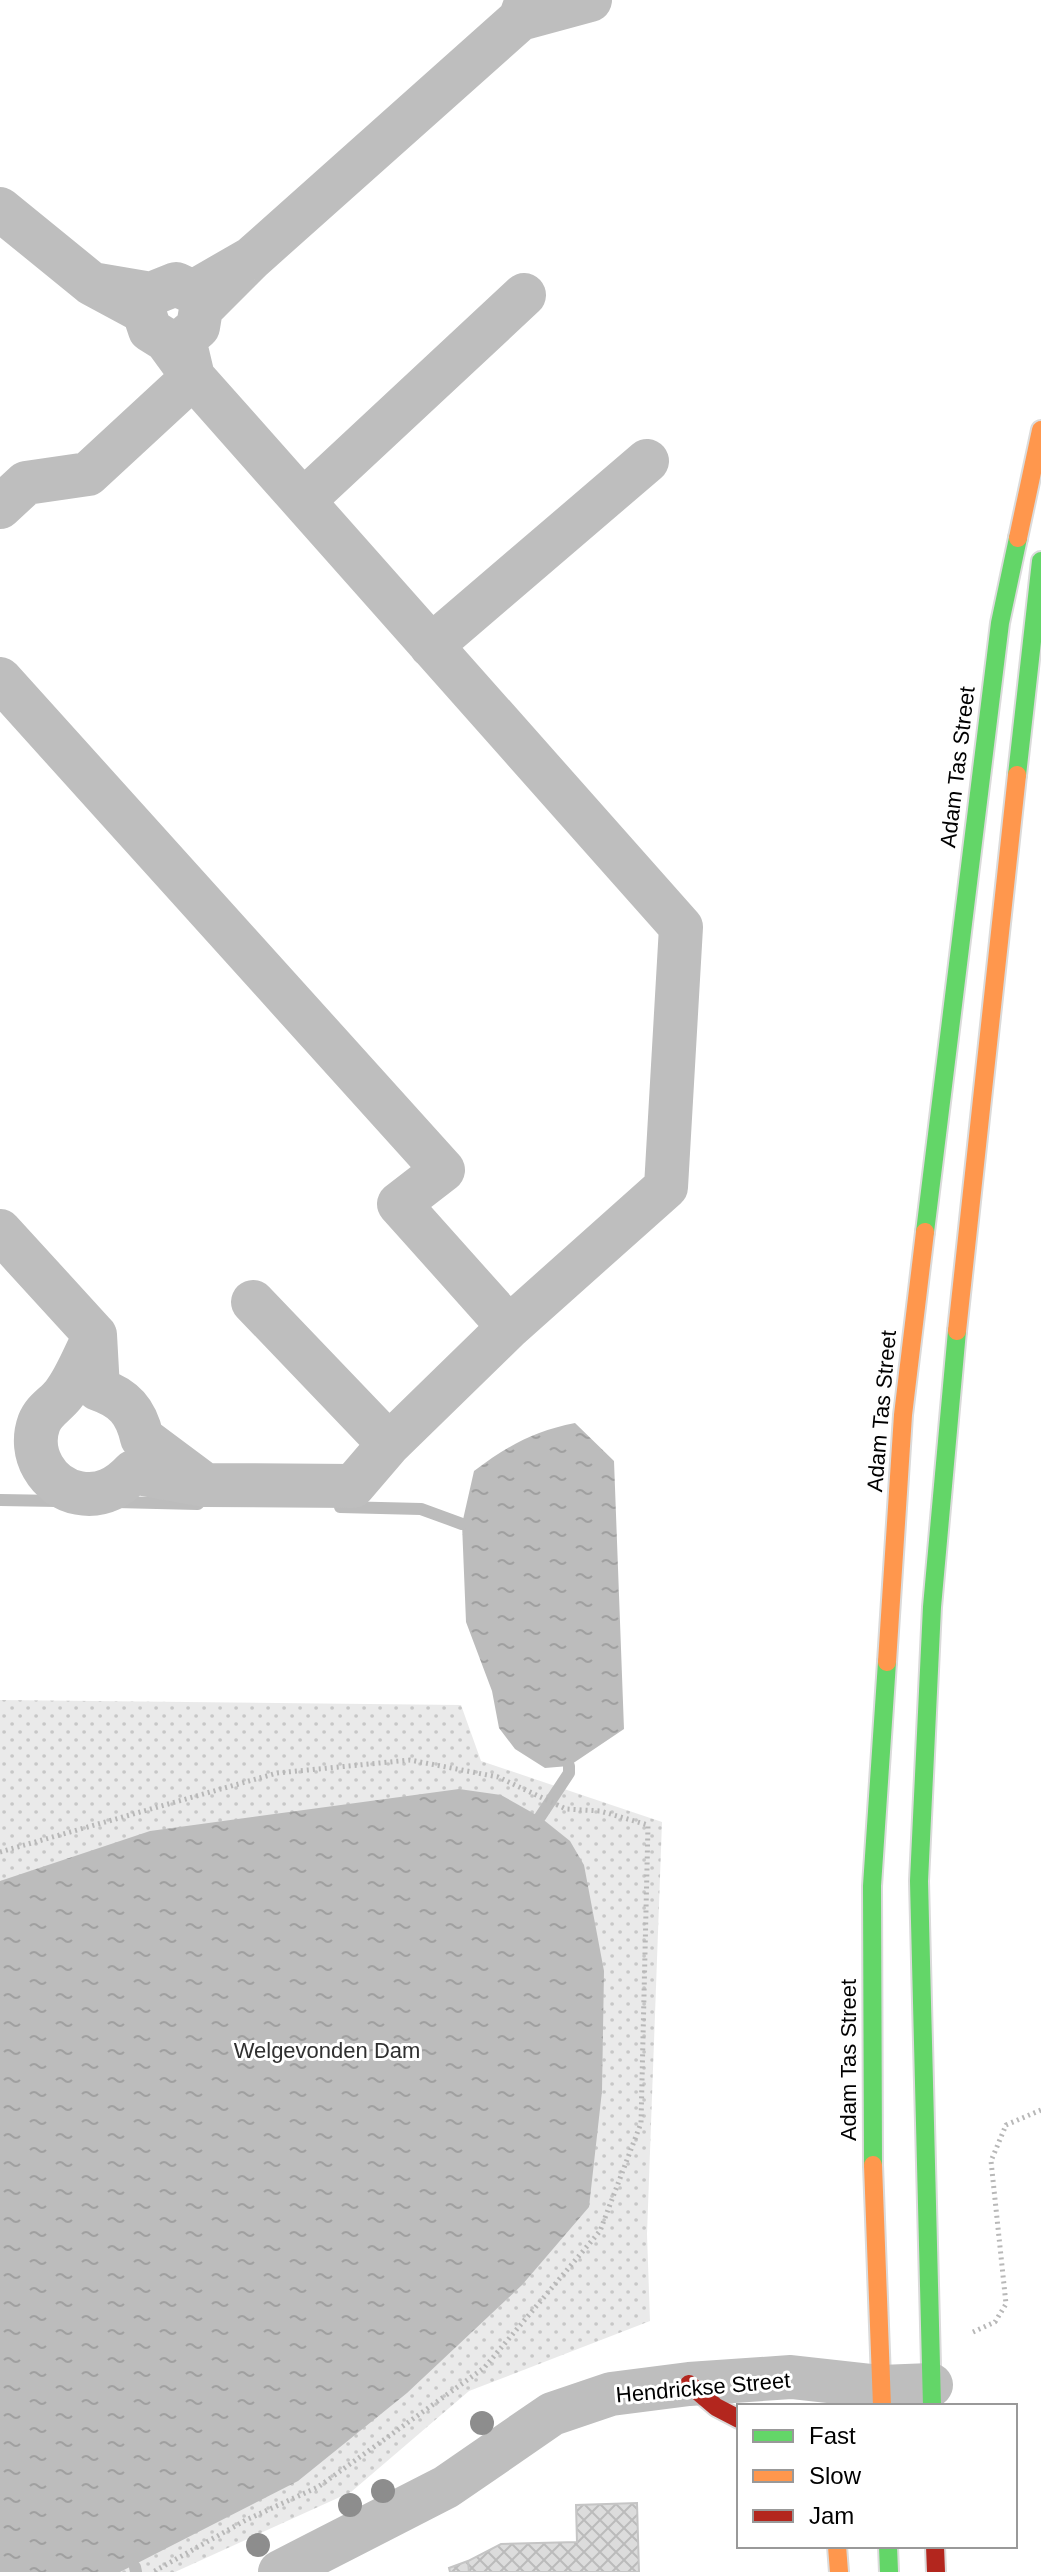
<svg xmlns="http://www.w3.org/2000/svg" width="1041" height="2572" font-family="Arial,sans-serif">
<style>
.grass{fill:url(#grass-dots)}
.water{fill:url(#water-ripples)}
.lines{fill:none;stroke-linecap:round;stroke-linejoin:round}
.stream{stroke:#bcbcbc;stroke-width:12}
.building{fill:url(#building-cross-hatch);stroke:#c5c5c5;stroke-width:2}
.fast-casing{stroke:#dbdbdb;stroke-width:22}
.slow-casing{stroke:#dbdbdb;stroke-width:22}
.jam-casing{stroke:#dbdbdb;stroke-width:22}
.path{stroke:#b8b8b8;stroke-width:5;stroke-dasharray:2 4;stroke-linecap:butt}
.street{stroke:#bebebe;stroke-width:44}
.fast{stroke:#63d668;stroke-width:18}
.slow{stroke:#ff974d;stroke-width:18}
.jam{stroke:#b3261e;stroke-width:18}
.tree{fill:#8d8d8d}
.labels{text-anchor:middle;stroke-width:6;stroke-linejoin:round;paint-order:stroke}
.street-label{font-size:22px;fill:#000;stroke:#fff}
.park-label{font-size:22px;fill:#2f2f2f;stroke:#fff}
</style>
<defs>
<pattern id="grass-dots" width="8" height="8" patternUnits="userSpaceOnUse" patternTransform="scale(2)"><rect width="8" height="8" fill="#eaeaea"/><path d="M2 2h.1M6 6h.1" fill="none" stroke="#c7c7c7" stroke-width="1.8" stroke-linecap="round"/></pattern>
<pattern id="water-ripples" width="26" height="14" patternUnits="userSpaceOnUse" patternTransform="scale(2)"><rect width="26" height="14" fill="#bcbcbc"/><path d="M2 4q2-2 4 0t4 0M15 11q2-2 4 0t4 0" fill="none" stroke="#a0a0a0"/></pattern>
<pattern id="building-cross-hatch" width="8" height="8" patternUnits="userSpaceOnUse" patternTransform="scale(2)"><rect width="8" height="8" fill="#dcdcdc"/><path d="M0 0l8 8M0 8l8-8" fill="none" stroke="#bbb"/></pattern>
</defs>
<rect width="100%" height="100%" fill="#fff"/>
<path class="grass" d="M0,1700L461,1705L481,1761L662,1822L647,2234L650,2321L469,2391L351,2492L175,2572H0Z"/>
<path class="water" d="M575,1423L614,1461L624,1729L569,1766L545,1768L515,1749L499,1728L492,1691L466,1622L462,1524L474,1471C507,1446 534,1431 575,1423Z
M459,1789L501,1795L540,1817L570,1841L584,1865L604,1971L602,2091L589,2207L522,2285L407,2393L298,2481L120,2572H0V1881L150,1831Z"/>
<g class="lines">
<path class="stream" d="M0,1500L58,1501
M116,1502L198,1504
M340,1507L421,1509L462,1524
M540,1817L569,1773V1766
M135,2567L136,2572"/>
</g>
<path class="building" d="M637,2503L639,2572H469L468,2561L501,2544L577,2542L576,2505Z
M468,2561L469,2572H450L449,2568Z"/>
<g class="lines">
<g class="fast-casing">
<path id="fast" d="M1017,775L1041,561
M925,1232L1000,623L1018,538
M873,2165L872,1886L887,1662
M932,2406L919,1881L932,1607L957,1331
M888,2546L889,2572"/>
</g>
<g class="slow-casing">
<path id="slow" d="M1018,538L1041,430
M957,1331L1017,775
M887,1662L903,1415L925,1232
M873,2165L882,2406
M837,2546L839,2572"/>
</g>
<g class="jam-casing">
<path id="jam" d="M689,2384L716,2407L739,2419
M935,2546L936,2572"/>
</g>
<path class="path" d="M0,1852L277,1773L410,1760L498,1777L566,1809L600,1811L648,1825L641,2123L600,2231L484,2368L318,2487L246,2520L153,2572
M973,2332L995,2322L1006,2304L991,2161L1006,2125L1041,2110"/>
<path class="street" d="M520,19L590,0
M0,209L92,284
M252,258L201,309L198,327L184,339L193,377L166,340L150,330L144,312L92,284L151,294L176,284L193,292Z
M252,258L520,19L527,0
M303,501L524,295
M0,507L26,483L88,474L193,377L681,927L666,1187L509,1327L399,1204L443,1170L0,679
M431,646L647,461
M0,1231L95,1335
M253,1302L389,1444L509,1327
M205,1485L142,1438C136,1411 124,1398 98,1389L95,1335C85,1354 76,1379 63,1395C55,1405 44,1410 39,1423C28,1453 47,1487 79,1493C101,1497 118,1488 133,1472L205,1485L353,1486L389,1444
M280,2572L446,2487L552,2414L611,2394L689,2384L791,2377L881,2387L931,2385"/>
<use href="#fast" class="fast"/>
<use href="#slow" class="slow"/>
<use href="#jam" class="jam"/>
</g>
<g class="tree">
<circle cx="482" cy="2423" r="12"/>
<circle cx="383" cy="2491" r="12"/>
<circle cx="350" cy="2505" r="12"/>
<circle cx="258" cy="2545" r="12"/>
</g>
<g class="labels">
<g class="street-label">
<text transform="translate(957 767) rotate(-83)" y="8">Adam Tas Street</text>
<text transform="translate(881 1411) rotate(-85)" y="8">Adam Tas Street</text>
<text transform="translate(848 2060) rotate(-90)" y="8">Adam Tas Street</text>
<text transform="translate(703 2387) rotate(-5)" y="8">Hendrickse Street</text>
</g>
<g class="park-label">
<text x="327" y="2058">Welgevonden Dam</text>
</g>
</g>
<rect x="737" y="2404" width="280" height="144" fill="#ffffff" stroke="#999999" stroke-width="2"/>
<rect x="753" y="2430" width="40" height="12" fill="#63d668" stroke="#999999" stroke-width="2"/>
<text x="809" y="2444" font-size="24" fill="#000000">Fast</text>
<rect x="753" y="2470" width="40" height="12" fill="#ff974d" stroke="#999999" stroke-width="2"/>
<text x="809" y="2484" font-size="24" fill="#000000">Slow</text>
<rect x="753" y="2510" width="40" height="12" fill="#b3261e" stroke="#999999" stroke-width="2"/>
<text x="809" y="2524" font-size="24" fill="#000000">Jam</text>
</svg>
